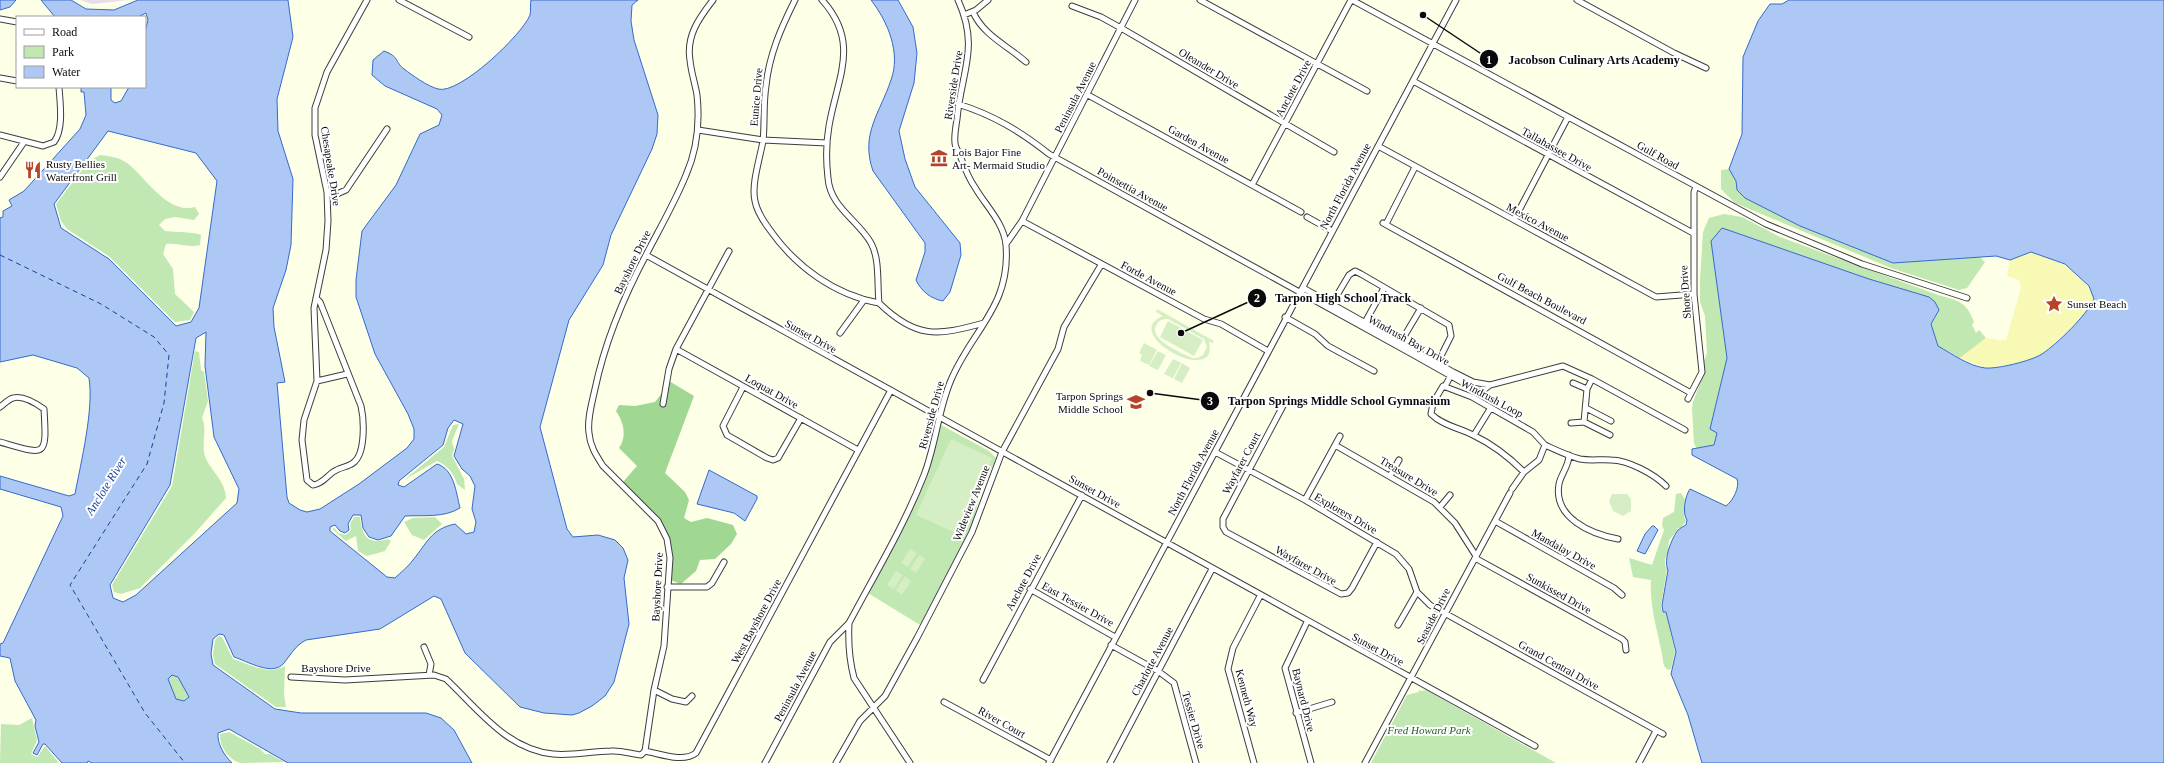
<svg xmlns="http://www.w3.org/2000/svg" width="2164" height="763" font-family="'Times New Roman',serif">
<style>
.industrial{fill:#e9dde8}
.green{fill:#c1e7b3}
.forest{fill:#a0d792}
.sand{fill:#f7f9b4}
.pitch{fill:#d5eec4;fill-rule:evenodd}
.water{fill:#adc8f4;stroke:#366aca;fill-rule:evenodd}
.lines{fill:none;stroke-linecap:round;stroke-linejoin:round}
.ferry{stroke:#174097;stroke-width:1;stroke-dasharray:5 4;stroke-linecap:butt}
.minor-casing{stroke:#3d3d3d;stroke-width:7}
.minor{stroke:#fff;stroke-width:5}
.labels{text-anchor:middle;stroke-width:4;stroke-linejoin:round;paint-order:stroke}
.street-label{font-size:11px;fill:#0a0a0a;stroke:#fff}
.poi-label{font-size:11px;fill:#0a0a0a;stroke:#fff;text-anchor:start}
.park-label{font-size:11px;font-style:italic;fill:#1d5f1f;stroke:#fff}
.water-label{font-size:12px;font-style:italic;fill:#174097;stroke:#fff}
.leader{fill:none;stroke:#0a0a0a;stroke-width:1.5}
.callout-dot{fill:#0a0a0a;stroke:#fff;stroke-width:1.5}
.mark-label{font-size:12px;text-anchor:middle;font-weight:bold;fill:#fff}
.callout-label{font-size:12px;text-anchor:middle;font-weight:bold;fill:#0a0a0a;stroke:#fff;stroke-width:4;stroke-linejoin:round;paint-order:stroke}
</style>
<rect width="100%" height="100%" fill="#fdffe7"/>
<path class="industrial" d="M81,0H129L92,4Z"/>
<path class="green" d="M100,155C109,156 118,157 127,163C145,176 167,215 195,207L199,214L194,220L175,217L165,219L159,225L165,231C174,232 195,232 201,235L200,245C189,248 178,243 166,244L163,254L173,269L175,294L194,312L190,320L175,322L110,257L67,229L61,221L56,204L89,161Z
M1729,169L1736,181L1737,190L1893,263L1980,257L1985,262L1967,288L1959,290L1891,268L1735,203L1721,189V170Z
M1724,214L1742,217L1780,237L1938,295C1959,301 1966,301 1974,322L1972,325L1976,333L1979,330L1986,338L1960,358L1938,346L1931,324L1935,318L1929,297L1869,279L1728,230L1711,241L1727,358L1710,428L1717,433L1714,446L1697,449L1694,443L1692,409L1693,402L1704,373V361L1707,353L1705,316L1700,302V280L1703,232L1709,218Z
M195,351L199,352L201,370L204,372L208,401L202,418C208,432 200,445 206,459C213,473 225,481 226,498L195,533L140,588L121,594L114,592L112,585L172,486Z
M459,424L452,441L454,449L452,456L464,479L465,490L457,484C454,473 447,465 437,461L404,480L444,447L453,425Z
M941,425L989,451L996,458L979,498L972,527L920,625L868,593L926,479Z
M1681,493L1685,500L1684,517L1686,521L1681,528H1678L1676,532L1669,540L1668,553L1665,559V565L1667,569L1661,605L1662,612H1666L1675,652L1671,669L1668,670L1664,666C1660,637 1649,610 1651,580L1633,577L1629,558L1652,565L1664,530L1662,525L1663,518L1674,512L1676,494Z
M354,517H360C362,537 368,545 388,539L391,541L385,551L367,556L358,551L356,536L346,541L332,529L334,528L338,533L346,535L351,530L350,524Z
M435,517L442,524L424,540L412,535L404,522L413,518Z
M219,636L222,637L233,659C251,665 267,675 285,666L284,695L286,707H276L215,664L213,654L215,640Z
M172,675L178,677L189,697L184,701L176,699L168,679Z
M1418,690L1421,691L1426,690L1556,763H1371L1407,695L1419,692Z
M32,718L37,740L31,754L37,757L45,746L59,763H0L1,724L19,725Z
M229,732L260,749L265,754H270L284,762L240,763C228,759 219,746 220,734Z"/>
<path class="forest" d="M669,381L694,396L665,473L685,492L689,500L684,518L691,522L707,518L733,525L737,534L731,544L715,559L700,560L696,571L681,584L670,580C676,524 659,519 623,482L637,466L619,448C627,436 624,423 616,411L619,405L635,406L655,402L662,393L660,407H665Z"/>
<path class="sand" d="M2031,252C2059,261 2082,270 2094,299L2089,310L2081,319L2042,354L2025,362L1986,368L1960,358L1986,338L1999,340H2006L2021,288L2019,280L2007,276L2010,260Z"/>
<path class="pitch" d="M1157,309L1214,341L1213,343L1209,342C1220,388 1118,334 1163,316L1156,312ZM1168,319L1204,339L1207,347L1203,355L1197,358H1192C1182,353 1146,339 1157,324C1159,320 1163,319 1168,319Z
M1168,321L1203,340L1194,356L1160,337Z
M1144,343L1157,350L1149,365L1140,361L1142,355L1139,353Z
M1158,351L1166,355L1158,370L1149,366Z
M1173,359L1181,363L1173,378L1164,374Z
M1182,363L1190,368L1182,383L1174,379Z
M951,439L992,458L958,534L916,515Z
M1612,494H1627L1631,499V511L1623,516L1613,511L1609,501Z
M910,549L917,553L908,567L901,563Z
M919,555L925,559L916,573L910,569Z
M896,571L903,575L894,589L887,585Z
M905,576L911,581L902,595L896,590Z"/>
<path class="water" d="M0,0H16L10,7L0,10Z
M41,0H71L86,9L114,10L138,0H288L293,37L277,99L278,131L293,179L291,245L286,270L273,308L274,327L285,382L277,383L287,497L289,503L300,510L307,512L320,509L359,484L407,448L414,439V429L408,414L375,354L356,297V280L362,231L396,185L420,134L439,125L442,115L437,109L385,86L372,75L373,60L384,51C400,57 394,61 404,69C412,75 427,86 438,89C459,95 522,35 530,15C531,11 530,5 531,0H638L632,5L631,21L634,40L658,115L657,134L652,149L611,235L603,265L569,320L540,427L567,529L573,537L598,535L615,540L623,548L628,560L624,578L629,624L614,682L605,696L592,706L579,713L572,715L544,713L520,707L465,653L441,599L434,596L380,629L306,640C295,646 292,653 284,663C273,677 247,661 234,657L224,635L219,634L213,639L211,654L213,665L275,709L301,713H426L441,718L454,730L472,763H288L229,729L218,733C217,744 224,755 232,763H92L88,761L87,763H62L45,744H43L37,755L33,753L39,742L35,726L36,720L15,681L10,658L0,656V644L3,643L63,516L61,507L0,489V476L69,496L75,494C81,462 94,409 89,378L77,368L33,355L0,362V218L3,217V211L12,206L9,200L24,191L80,129L86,115L84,92H81V87H111V100L115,103L121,101L129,87H145V32L148,20L146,13L138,17H55ZM108,131L196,153L217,181L199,308L191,322L176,326L109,259L61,228L54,204ZM206,332L205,366L214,437L239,489L237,503L136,595L123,602L113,598L110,585L170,485L196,338ZM454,420L463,424L454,456L462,469L470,476L475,486L472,509L476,522L474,532L466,534L455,524C431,529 427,543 413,560C408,567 401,572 395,578L387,577L330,531V527L335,525L340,531L345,533L349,530L348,524L353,515H361L363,528L369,537L378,540L391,536L405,516C423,515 444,518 460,508C456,492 454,469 437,464L404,487L398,485L399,481L443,445L448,428ZM172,675L178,677L189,697L184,701L176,699L168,679Z
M871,0H898L913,27L917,53L914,83L899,131L905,159L915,187L960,243L961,255L950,292L943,301C931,299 921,291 916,280L925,252V243L873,171C860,134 880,113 891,80C901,53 888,22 871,0Z
M1789,0H2164V763H1702L1688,715L1671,674L1676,652L1666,612H1663L1662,605L1668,570C1663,559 1672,538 1678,530C1679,529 1684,526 1686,525L1687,520C1682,513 1685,496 1690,489L1726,506C1733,501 1740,487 1737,479L1692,455V449L1714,445L1717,433L1710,429L1727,358L1711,241L1722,228L1728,230L1869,279L1929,297L1935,302L1939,310L1931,324L1938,346C1952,354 1969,366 1985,368C1998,369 2031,361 2042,354C2058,343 2086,316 2094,299L2089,286L2065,264L2031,252L2010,260L1996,256L1893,263L1800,226L1745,198L1737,190L1736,181L1729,169L1742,134L1743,57L1758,21L1770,4H1782Z
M709,470L757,496V499L745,521L734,513L697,504Z
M1652,526H1654L1658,530L1645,554L1637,551L1645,534Z"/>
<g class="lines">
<path class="ferry" d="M0,255L101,304L154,337L169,355L164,403L147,464L70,585L145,713L185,763"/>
<g class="minor-casing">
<path id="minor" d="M399,0L469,37
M795,0C781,28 769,55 766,86C763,104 765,123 763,141C760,158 751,185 755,201C757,212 764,222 770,230C796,267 835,295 879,303
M822,0C861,43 837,78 829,126C826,143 826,161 828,178C830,207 858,220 871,243C880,259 877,285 879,303
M1200,0L1367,91
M1352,0L1766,224L1862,264L1967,298
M1577,0L1674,53L1706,68
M1072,6L1101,17L1121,28L1334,152
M973,12C983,35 1008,46 1026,62
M964,15L976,10L988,0
M0,19L17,22
M0,78L17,81
M1413,81L1693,233
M1088,95L1301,212
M958,104C993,115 1020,131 1049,154L1412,354L1467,385L1473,390L1481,392L1490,385L1563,366L1592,379L1685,430
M698,130L763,140L827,143
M0,135L43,146L54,142C64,129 60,103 59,87
M1378,146L1656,297L1694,294
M0,177L24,142
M1252,185L1351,0
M327,192L337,194L346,190L387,129
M1307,217L1332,231
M1514,220L1568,117
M1022,221L1204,319L1221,324L1268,351
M1383,223L1691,393
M1386,224L1415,167
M1006,244L1022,221L1135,0
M646,255L1535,746
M1299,292L1305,289L1453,372L1473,382L1490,385
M316,298L320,302L361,406C364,419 366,454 353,463C348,467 340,467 333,472C326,477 322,484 313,485L307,480L302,440L304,420L317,381L314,308L326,250L328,221L327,192L315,135V108L327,72L367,0
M879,303C916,339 937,336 984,323
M1330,307L1349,275L1355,271L1361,274L1449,325L1451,336L1436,366
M1285,317L1315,334L1328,346L1374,371
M1363,326L1384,288
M840,333L864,300
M1399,345L1421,308
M676,349L858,450
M1592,379L1587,389L1584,422L1610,435
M317,381L347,374
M1573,383L1587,389
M1445,386L1453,372
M743,387L723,426L727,435L767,458L773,460L778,458L801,418
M1688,399L1702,372L1694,294V192L1696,187
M663,404L669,369L676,349L729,251
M1284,404L1223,519V527L1226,532L1341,594L1348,593L1352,588L1377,542
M0,407C4,404 9,399 13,398C23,395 37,404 44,409C47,459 46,455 0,442
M1586,408L1611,421
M1571,423L1584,422
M1474,435L1490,409
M1335,445L1434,502L1455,523L1476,556
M1545,445C1556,450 1568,456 1580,459C1591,461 1600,459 1611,460C1628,460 1654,474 1666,486
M1215,452L1305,500L1396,554L1409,569L1417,592L1430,605L1663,734
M1569,455C1569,466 1561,474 1559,484C1553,518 1591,534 1618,539
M1390,476L1399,460
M1512,489L1524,472L1539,460L1545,445L1533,432L1472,397L1443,386L1433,403L1431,414C1442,425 1459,428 1473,435C1492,444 1509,457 1524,472
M1305,500L1340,436
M1440,507L1450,495
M1495,521L1614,588L1622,595
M1475,558L1622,639L1625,642L1626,650
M667,587H707L712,583L724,562
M1030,589L1115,637
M1307,622L1285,668L1311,763
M1398,625L1417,592
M1111,645L1158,671L1174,683L1196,763
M424,647L431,664L429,675
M291,677L345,680L434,675L446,679C478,709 506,749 553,754C572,756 592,751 611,751C621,750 631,754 641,755L645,751
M983,680L1082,495
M654,690L672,699L686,702L692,696
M944,702L1051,760
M1296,713L1332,702
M645,751L654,690L664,646L670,558L667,539L658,521L603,466C596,455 590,446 589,433C587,419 592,403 595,389C605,341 624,296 647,253C660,228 675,202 686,175C697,150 700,123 697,95C695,83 691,72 690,60C686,36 699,18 713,0
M645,751C661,754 683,763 696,753L891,390
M765,763L830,642L849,623
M836,763L860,721L885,696L917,638L972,532L1002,452L1058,349L1064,327L1101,265
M910,763L854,678C849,659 848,643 849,623C875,574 904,526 924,475C936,444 938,410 951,380C972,330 1011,306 1006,245C1004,223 986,206 976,189C969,179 964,167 960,155C958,151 955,147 955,143C954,136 956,126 957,119C961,72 980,48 958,0
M1049,763L1456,0
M1110,763L1212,569
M1254,763L1228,669L1233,648L1260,596
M1365,763L1510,493
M1639,763L1656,731"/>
</g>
<use href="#minor" class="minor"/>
</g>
<defs>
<g id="museum-bare" transform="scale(1.38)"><path d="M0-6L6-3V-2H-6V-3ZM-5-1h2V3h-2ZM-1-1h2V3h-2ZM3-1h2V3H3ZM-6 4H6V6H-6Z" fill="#b64326" stroke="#fff" stroke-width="2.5" paint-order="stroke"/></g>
<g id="restaurant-bare" transform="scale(1.38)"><path d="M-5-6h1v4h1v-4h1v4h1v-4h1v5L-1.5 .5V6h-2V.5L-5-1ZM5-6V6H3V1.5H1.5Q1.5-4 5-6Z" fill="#b64326" stroke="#fff" stroke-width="2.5" paint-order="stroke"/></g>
<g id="sight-bare" transform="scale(1.38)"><path d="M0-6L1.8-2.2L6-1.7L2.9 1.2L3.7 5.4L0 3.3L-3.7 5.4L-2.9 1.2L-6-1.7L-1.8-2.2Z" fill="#b64326" stroke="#fff" stroke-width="2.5" paint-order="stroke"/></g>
<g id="school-bare" transform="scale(1.38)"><path d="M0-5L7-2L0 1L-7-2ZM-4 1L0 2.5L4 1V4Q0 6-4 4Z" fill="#b64326" stroke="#fff" stroke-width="2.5" paint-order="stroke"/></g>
</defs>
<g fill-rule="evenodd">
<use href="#museum-bare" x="939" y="158"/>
<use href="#restaurant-bare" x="33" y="170"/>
<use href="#sight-bare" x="2054" y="304"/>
<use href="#school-bare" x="1136" y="402"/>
</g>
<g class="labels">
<g class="street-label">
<text transform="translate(1209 68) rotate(31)" y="4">Oleander Drive</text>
<text transform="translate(953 85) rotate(-81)" y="4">Riverside Drive</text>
<text transform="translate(1293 88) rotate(-62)" y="4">Anclote Drive</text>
<text transform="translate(756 97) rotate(-85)" y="4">Eunice Drive</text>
<text transform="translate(1075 97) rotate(-63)" y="4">Peninsula Avenue</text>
<text transform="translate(1199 144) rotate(29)" y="4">Garden Avenue</text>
<text transform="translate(1557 149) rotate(29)" y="4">Tallahassee Drive</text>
<text transform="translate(1658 155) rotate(29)" y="4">Gulf Road</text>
<text transform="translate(331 166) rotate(81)" y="4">Chesapeake Drive</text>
<text transform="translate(1345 186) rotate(-62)" y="4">North Florida Avenue</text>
<text transform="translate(1133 189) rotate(29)" y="4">Poinsettia Avenue</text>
<text transform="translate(1538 222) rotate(28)" y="4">Mexico Avenue</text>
<text transform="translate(632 262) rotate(-64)" y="4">Bayshore Drive</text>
<text transform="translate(1149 278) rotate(28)" y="4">Forde Avenue</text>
<text transform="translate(1685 292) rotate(-94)" y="4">Shore Drive</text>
<text transform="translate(1542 298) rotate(28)" y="4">Gulf Beach Boulevard</text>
<text transform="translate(811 336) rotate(29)" y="4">Sunset Drive</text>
<text transform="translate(1409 340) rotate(29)" y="4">Windrush Bay Drive</text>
<text transform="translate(772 391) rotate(29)" y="4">Loquat Drive</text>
<text transform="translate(1492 398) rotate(28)" y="4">Windrush Loop</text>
<text transform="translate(931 415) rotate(-75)" y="4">Riverside Drive</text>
<text transform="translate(1241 463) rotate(-62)" y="4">Wayfarer Court</text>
<text transform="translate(1193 472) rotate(-62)" y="4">North Florida Avenue</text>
<text transform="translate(1409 476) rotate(31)" y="4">Treasure Drive</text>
<text transform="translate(1095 491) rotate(29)" y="4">Sunset Drive</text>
<text transform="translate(971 503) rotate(-68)" y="4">Wideview Avenue</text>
<text transform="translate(1346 513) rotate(30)" y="4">Explorers Drive</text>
<text transform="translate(1564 549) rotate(29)" y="4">Mandalay Drive</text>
<text transform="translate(1306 565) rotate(29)" y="4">Wayfarer Drive</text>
<text transform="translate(1023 582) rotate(-62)" y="4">Anclote Drive</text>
<text transform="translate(657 587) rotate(-87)" y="4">Bayshore Drive</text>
<text transform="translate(1559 593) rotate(29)" y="4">Sunkissed Drive</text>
<text transform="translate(1078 604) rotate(29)" y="4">East Tessier Drive</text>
<text transform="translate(1433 616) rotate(-63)" y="4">Seaside Drive</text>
<text transform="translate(756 621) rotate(-62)" y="4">West Bayshore Drive</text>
<text transform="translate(1378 649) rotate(28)" y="4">Sunset Drive</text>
<text transform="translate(1152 661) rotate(-62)" y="4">Charlotte Avenue</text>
<text transform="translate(1559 665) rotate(29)" y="4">Grand Central Drive</text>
<text x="336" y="672">Bayshore Drive</text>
<text transform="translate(795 686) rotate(-62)" y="4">Peninsula Avenue</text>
<text transform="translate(1247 698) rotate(75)" y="4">Kenneth Way</text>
<text transform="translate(1304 700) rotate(76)" y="4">Baynard Drive</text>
<text transform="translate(1194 720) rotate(74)" y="4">Tessier Drive</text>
<text transform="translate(1002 722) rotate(29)" y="4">River Court</text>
</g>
<g class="poi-label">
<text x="952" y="156">Lois Bajor Fine<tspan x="952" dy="13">Art- Mermaid Studio</tspan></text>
<text x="46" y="168">Rusty Bellies<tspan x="46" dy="13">Waterfront Grill</tspan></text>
<text x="2067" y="308">Sunset Beach</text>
<text x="1123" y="400" text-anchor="end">Tarpon Springs<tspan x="1123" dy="13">Middle School</tspan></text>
</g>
<g class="park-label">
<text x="1429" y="734">Fred Howard Park</text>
</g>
<g class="water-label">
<text transform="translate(106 486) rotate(-58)" y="4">Anclote River</text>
</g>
</g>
<path class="leader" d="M1423 15L1489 59M1181 333L1257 298M1150 393L1210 401"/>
<g class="callout-dot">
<circle cx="1423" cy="15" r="4"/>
<circle cx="1181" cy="333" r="4"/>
<circle cx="1150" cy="393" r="4"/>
<circle cx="1489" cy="59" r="10"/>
<circle cx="1257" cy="298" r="10"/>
<circle cx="1210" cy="401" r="10"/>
</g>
<g class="mark-label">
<text x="1489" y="64">1</text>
<text x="1257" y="302">2</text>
<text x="1210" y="405">3</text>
</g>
<g class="callout-label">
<text x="1594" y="64">Jacobson Culinary Arts Academy</text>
<text x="1343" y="302">Tarpon High School Track</text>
<text x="1339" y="405">Tarpon Springs Middle School Gymnasium</text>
</g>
<rect x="16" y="16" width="130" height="72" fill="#ffffff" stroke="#9d9d9d"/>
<rect x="24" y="29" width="20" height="6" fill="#ffffff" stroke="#9d9d9d"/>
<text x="52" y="36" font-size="12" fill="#0a0a0a">Road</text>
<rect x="24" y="46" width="20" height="12" fill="#c1e7b3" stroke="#9d9d9d"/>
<text x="52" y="56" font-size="12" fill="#0a0a0a">Park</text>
<rect x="24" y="66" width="20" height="12" fill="#adc8f4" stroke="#9d9d9d"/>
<text x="52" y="76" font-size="12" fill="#0a0a0a">Water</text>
</svg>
